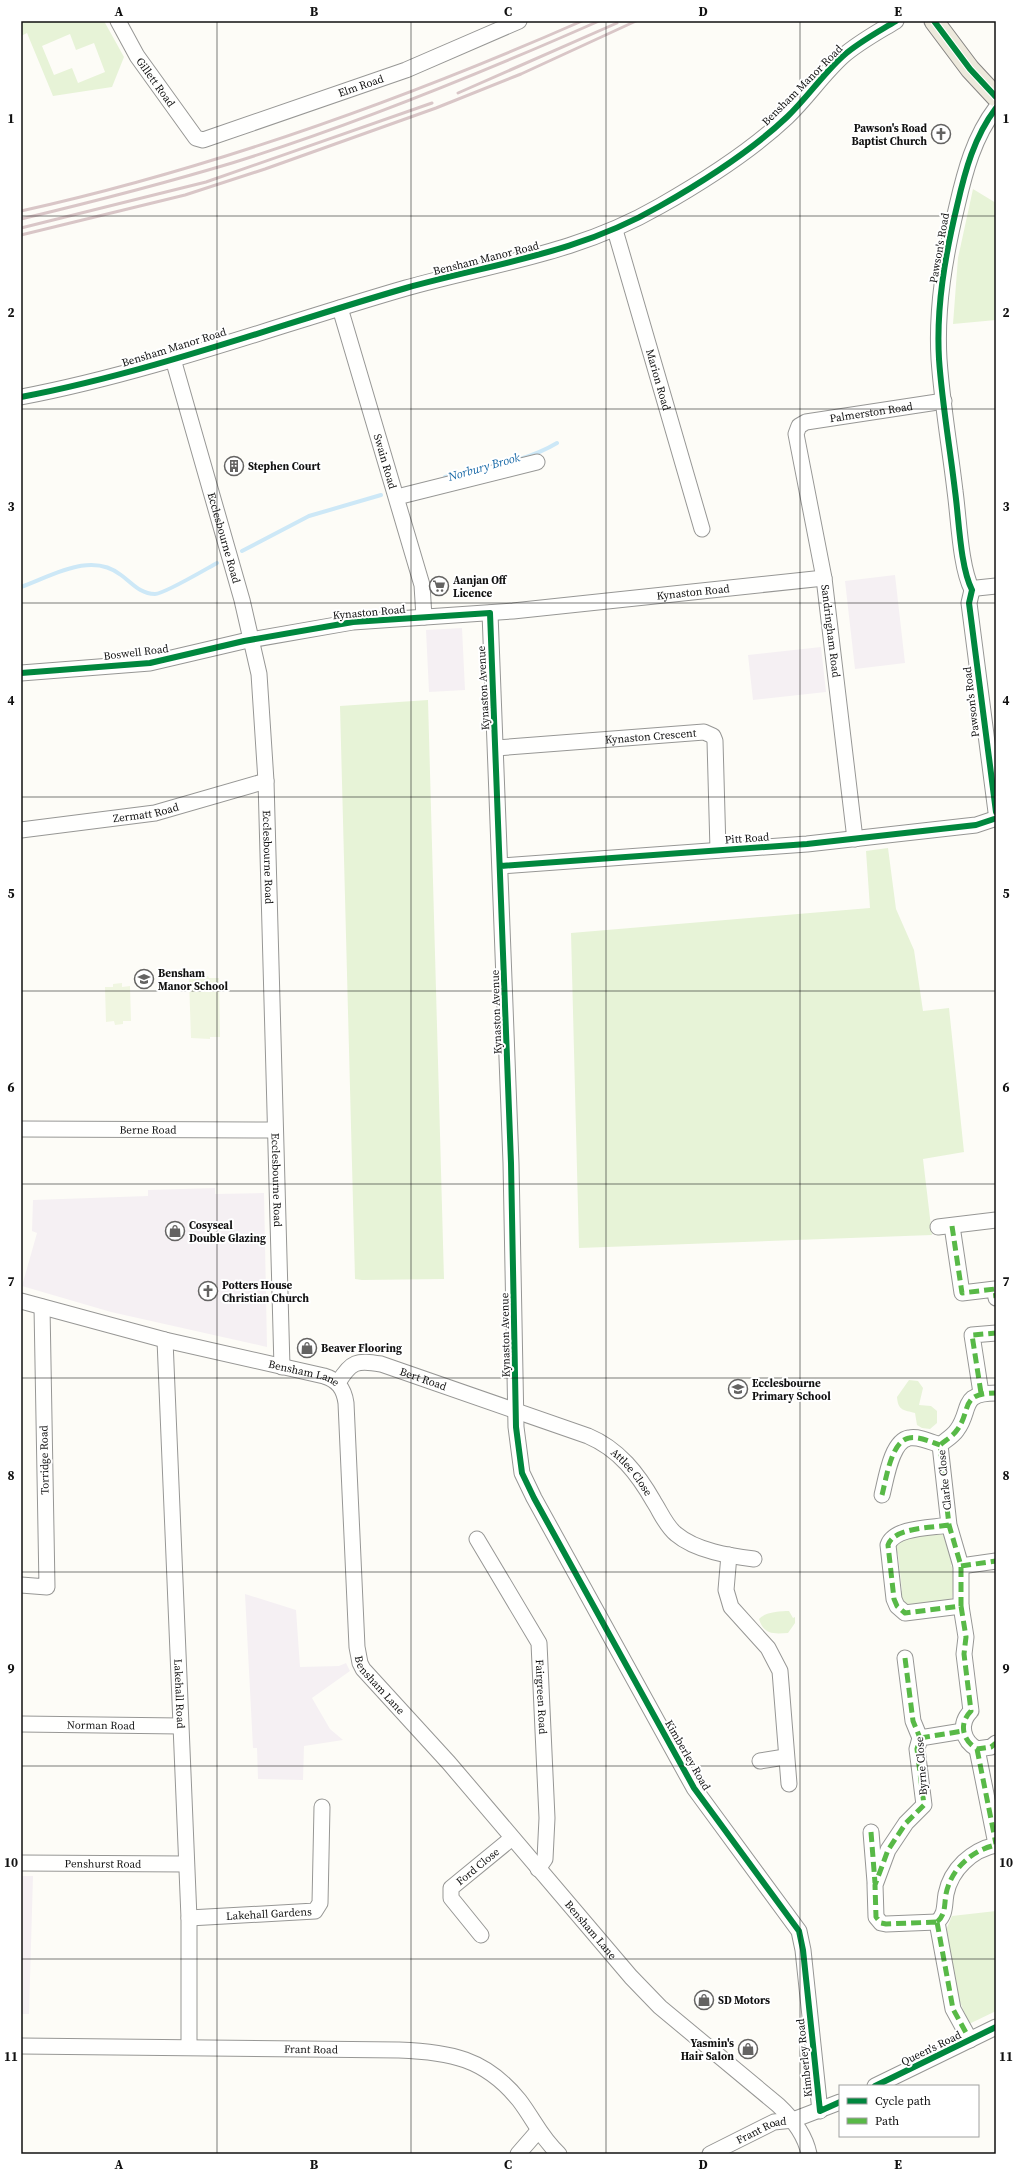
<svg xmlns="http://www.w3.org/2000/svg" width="1017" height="2175" font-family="'Source Serif 4',serif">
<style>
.industrial{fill:#f5f0f3}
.green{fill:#e7f3d7;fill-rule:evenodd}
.pitch{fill:#f0f6e1}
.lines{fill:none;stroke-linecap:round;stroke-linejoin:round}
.stream{stroke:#cde8f7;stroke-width:4}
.minor-casing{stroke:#979795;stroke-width:17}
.major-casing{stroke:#858482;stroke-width:21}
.minor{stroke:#fffffe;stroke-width:15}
.major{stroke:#ede9dc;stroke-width:19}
.rail{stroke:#d9c6c7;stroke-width:3}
.quiet{stroke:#58b947;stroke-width:5;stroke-dasharray:10 5;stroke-linecap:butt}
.cycleway-casing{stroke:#fff;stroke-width:8}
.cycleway{stroke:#00873e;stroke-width:6}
.grid{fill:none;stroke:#111;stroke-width:1;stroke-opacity:0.55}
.labels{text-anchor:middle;stroke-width:4;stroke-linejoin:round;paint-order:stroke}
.street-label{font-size:11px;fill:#111;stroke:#fff}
.poi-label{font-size:11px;font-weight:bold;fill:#111;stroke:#fff;text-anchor:start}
.water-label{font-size:12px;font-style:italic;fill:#1768a6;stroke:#fff}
.neatline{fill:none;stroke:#111;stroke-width:1.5}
.grid-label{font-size:13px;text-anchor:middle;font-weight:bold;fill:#111}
</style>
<rect width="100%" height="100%" fill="#fdfcf7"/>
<path class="industrial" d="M895,575L905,663L855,669L845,581Z
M462,628L465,690L429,692L426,630Z
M821,647L826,692L753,700L748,655Z
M215,1188V1194L264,1193L267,1347L111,1312L22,1286L37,1233L32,1231L33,1200L148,1196V1190Z
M245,1594L296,1610L300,1667L339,1666L346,1663L350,1671L312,1698L330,1729L343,1740L304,1746L303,1780L258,1779L257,1748H253Z
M21,1876H33L29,2014H21Z"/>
<path class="green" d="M21,21H104L124,57L112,87L53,96L27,33L21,36ZM70,34L76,50L94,43L105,72L78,83L72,68L54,75L42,46Z
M973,189L996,203V320L953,324L958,258Z
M428,700L444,1279L362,1280L355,1279L340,706Z
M888,848L896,909L914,950L923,1011L949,1008L964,1152L923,1159L932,1235L579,1248L571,933L870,908L866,851Z
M909,1380L918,1381L923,1388L919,1405L931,1406L937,1411V1423L930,1429L922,1428L917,1425L915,1413C904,1410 898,1411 897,1397Z
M940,1532L945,1538L954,1563L951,1565L955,1573L952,1598L950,1600L904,1609L898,1592L902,1591L898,1554L892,1550L895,1540Z
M789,1611L793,1618L795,1617V1623L788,1633C774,1634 764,1635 759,1619C765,1612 780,1611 789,1611Z
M996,1911V2011L969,2024L956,1992L946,1930L952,1916Z"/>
<path class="pitch" d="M199,976H208L209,978H219L220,1037H210V1039L191,1038L189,979L199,978Z
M122,983V987L130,986L131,1021H123V1024L115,1025L114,1021L106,1022L105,987H113V984Z"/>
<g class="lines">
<path class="stream" d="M445,477C482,467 524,463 557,443
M242,551L309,516L381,495
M21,587C52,576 91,551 121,575C132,583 140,594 155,594C164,594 206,569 217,563"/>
<g class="minor-casing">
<g id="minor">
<path id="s1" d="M118,21L137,56L196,138L203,140L406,70L519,21"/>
<path id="s2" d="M615,230L702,529"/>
<path id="s3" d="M340,308L422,585L424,617"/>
<path id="s4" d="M173,359L242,600L259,674L266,781L282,1367"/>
<path d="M21,397C152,372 278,325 406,288C495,263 577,254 660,206C704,181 750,152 787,117C807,98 823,74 843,56C859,42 878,32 896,21"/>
<path d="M397,497L537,462"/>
<path d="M972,590C960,566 959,519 955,491C950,448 942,403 939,359C936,307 945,256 957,206C965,171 974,137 996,108"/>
<path d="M972,590L969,603L996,812"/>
<path d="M972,590L977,588L996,586"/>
<path d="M490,613L511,1163L516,1427L522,1473L534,1498L694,1788L799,1931L803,1950L820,2111"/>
<path id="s5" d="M21,673L150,663L244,641L353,622L513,611L824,578"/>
<path id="s6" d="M496,748L704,732L713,736L715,741L718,850"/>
<path id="s7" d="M21,830L155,813L266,781"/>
<path id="s8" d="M855,839L824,578L796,434L799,426L806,422L944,401"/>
<path d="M501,866L807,844L976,825L994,819"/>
<path id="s9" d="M21,1129L275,1130"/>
<path d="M952,1226L962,1293L995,1289L996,1298"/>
<path d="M938,1227L996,1220"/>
<path id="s10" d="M21,1301L165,1340L324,1376C338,1380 344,1389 346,1403L357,1647L360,1663L363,1669L449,1763L631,1977L660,2007L778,2105C793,2119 805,2134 809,2154"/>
<path id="s11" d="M165,1340L189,1918V2047"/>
<path id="s12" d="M338,1383C351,1361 357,1360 381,1364L588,1436C619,1449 638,1474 654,1502C661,1513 666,1526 676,1534C696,1551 730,1556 754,1559"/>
<path d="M981,1393L972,1335L996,1333"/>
<path d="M882,1495C886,1480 891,1441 909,1438C919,1436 931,1442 940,1445"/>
<path d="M949,1525C932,1528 894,1527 888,1545L894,1599L897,1606L905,1613L961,1606V1566L949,1525L940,1445C946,1440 953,1436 957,1430C972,1410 959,1393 996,1393"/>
<path id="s13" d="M477,1539L539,1643L547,1818L545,1859L538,1869"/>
<path d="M729,1555L726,1590L731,1607L768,1648L780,1671L789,1784"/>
<path d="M961,1566L996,1561"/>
<path d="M21,1585L47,1587L42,1307"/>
<path d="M961,1606L966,1637L964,1654L971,1711C958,1724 963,1741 977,1749L991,1747L996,1743"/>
<path d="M905,1658L913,1721L920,1738L917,1749L924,1805L906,1823L888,1850L875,1885L876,1917L881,1923L886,1924L937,1922"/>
<path id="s14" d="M21,1724L180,1726"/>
<path d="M920,1738L963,1731"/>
<path d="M977,1749L996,1844"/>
<path d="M760,1761L785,1757"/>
<path d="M871,1832L875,1882"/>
<path id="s15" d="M21,1863L186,1864"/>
<path id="s16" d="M189,1918L315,1911L320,1903L322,1807"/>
<path d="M937,1922L953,2009L970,2040"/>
<path d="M937,1922C946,1914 944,1906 946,1894C951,1869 972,1850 996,1845"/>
<path id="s17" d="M481,1935L451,1898V1888L512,1838"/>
<path id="s18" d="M21,2046L399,2050C450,2052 485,2058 519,2100C533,2118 541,2138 559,2154"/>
<path d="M875,2086L996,2027"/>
<path d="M518,2154L538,2131"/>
<path id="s19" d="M710,2154L774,2122L793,2120L840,2102"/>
</g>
</g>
<g class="major-casing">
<path id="major" d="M934,21L970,69L996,97"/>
</g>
<use href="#minor" class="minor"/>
<use href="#major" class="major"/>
<path class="rail" d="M458,93L617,23
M21,211C215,168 400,101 582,21
M21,219C92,202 162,184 232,163C357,124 479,74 599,21
M21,228L206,182L432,103
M21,235L185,195L265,169L436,108L521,74L636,21"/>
<path class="quiet" d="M952,1226L962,1293L995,1289L996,1298
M981,1393L972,1335L996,1333
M882,1495C886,1480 891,1441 909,1438C919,1436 931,1442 940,1445
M949,1525C932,1528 894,1527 888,1545L894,1599L897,1606L905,1613L961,1606V1566L949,1525L940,1445C946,1440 953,1436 957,1430C972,1410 959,1393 996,1393
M961,1566L996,1561
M961,1606L966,1637L964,1654L971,1711C958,1724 963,1741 977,1749L991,1747L996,1743
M905,1658L913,1721L920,1738L917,1749L924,1805L906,1823L888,1850L875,1885L876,1917L881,1923L886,1924L937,1922
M920,1738L963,1731
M977,1749L996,1844
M871,1832L875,1883
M937,1922L953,2009L970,2040
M937,1922C946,1914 944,1906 946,1894C951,1869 972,1850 996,1845"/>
<g class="cycleway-casing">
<path id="cycleway" d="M934,21L970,69L996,97
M21,397C152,372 278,325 406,288C495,263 577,254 660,206C704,181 750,152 787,117C807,98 823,74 843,56C859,42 878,32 896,21
M972,590C960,566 959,519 955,491C950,448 942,403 939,359C936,307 945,256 957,206C965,171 974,137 996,108
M972,590L969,603L996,812
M21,673L150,663L244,641L353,622L490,613L511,1163L516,1427L522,1473L534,1498L694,1788L799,1931L803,1950L820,2111L840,2102
M501,866L807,844L976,825L994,819
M875,2086L996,2027"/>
</g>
<use href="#cycleway" class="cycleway"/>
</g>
<path class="grid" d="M217,21V2154M411,21V2154M606,21V2154M800,21V2154M21,216H996M21,409H996M21,603H996M21,797H996M21,991H996M21,1184H996M21,1378H996M21,1572H996M21,1766H996M21,1959H996"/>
<defs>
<g id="church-ring" transform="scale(1)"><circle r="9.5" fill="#fff" stroke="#646362" stroke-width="1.5"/><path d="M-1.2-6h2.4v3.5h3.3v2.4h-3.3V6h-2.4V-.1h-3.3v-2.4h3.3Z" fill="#646362"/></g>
<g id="building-ring" transform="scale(1)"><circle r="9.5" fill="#fff" stroke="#646362" stroke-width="1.5"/><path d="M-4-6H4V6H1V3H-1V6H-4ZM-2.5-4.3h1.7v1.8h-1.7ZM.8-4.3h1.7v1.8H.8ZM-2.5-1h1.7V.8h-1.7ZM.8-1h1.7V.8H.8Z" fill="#646362"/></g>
<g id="supermarket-ring" transform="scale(1)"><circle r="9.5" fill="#fff" stroke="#646362" stroke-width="1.5"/><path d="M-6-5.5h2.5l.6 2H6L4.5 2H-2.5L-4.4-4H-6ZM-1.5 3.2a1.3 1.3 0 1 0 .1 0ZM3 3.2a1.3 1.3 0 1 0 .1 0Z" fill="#646362"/></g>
<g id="school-ring" transform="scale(1)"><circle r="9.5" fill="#fff" stroke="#646362" stroke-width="1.5"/><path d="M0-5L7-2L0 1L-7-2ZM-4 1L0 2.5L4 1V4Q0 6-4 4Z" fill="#646362"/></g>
<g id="shop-ring" transform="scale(1)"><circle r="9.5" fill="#fff" stroke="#646362" stroke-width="1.5"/><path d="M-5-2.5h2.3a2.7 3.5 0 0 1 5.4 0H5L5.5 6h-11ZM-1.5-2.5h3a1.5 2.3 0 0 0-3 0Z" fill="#646362"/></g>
</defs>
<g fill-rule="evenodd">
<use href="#church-ring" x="941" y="134"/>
<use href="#building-ring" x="234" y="466"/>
<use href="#supermarket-ring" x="439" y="586"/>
<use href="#school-ring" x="144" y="979"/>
<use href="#shop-ring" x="175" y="1231"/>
<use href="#church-ring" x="208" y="1291"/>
<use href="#shop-ring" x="307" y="1348"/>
<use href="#school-ring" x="738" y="1389"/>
<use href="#shop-ring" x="704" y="2000"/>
<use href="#shop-ring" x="748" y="2049"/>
</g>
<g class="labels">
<g class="street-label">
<text dy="4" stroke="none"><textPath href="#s1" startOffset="72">Gillett Road</textPath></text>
<text transform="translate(802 85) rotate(-45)" y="4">Bensham Manor Road</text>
<text dy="4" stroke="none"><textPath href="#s1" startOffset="315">Elm Road</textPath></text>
<text transform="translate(939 248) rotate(-80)" y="4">Pawson's Road</text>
<text transform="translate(486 258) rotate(-14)" y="4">Bensham Manor Road</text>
<text transform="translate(174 347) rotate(-17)" y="4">Bensham Manor Road</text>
<text dy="4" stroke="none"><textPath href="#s2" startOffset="156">Marion Road</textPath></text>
<text dy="4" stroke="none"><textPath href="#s8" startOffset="492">Palmerston Road</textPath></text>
<text dy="4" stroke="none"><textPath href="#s3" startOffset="160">Swain Road</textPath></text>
<text dy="4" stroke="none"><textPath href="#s4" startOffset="186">Ecclesbourne Road</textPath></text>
<text dy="4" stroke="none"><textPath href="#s5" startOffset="678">Kynaston Road</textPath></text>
<text transform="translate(369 612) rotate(-5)" y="4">Kynaston Road</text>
<text transform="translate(831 631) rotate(83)" y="4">Sandringham Road</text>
<text transform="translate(136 652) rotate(-7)" y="4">Boswell Road</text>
<text transform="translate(483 688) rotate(-93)" y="4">Kynaston Avenue</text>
<text transform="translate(971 702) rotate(-97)" y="4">Pawson's Road</text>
<text dy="4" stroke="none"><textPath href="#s6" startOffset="155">Kynaston Crescent</textPath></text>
<text dy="4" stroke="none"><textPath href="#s7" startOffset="126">Zermatt Road</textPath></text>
<text transform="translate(747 838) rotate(-4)" y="4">Pitt Road</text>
<text dy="4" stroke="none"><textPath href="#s4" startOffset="510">Ecclesbourne Road</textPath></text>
<text transform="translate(496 1012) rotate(-92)" y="4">Kynaston Avenue</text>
<text dy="4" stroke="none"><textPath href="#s9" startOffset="127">Berne Road</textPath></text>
<text dy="4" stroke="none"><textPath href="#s4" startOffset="833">Ecclesbourne Road</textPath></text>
<text transform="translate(505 1335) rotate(-91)" y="4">Kynaston Avenue</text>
<text dy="4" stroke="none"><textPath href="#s10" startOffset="292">Bensham Lane</textPath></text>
<text dy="4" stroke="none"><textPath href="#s12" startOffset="97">Bert Road</textPath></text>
<text transform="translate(44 1460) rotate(-91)" y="4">Torridge Road</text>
<text dy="4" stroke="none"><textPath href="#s12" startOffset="329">Attlee Close</textPath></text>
<text transform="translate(944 1480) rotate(-96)" y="4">Clarke Close</text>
<text dy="4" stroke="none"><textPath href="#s10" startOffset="639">Bensham Lane</textPath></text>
<text dy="4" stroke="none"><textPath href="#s11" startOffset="354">Lakehall Road</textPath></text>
<text dy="4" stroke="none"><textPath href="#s13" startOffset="175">Fairgreen Road</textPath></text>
<text dy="4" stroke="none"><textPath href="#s14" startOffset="80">Norman Road</textPath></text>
<text transform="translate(688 1755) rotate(60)" y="4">Kimberley Road</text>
<text transform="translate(921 1766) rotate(-94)" y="4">Byrne Close</text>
<text dy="4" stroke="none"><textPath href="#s15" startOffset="82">Penshurst Road</textPath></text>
<text dy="4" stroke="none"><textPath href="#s17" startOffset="92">Ford Close</textPath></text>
<text dy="4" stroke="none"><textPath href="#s16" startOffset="80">Lakehall Gardens</textPath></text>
<text dy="4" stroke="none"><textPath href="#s10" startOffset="963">Bensham Lane</textPath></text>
<text transform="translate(931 2048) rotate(-26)" y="4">Queen's Road</text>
<text dy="4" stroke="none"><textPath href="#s18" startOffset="290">Frant Road</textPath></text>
<text transform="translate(804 2058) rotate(-96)" y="4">Kimberley Road</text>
<text dy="4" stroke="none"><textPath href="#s19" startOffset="57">Frant Road</textPath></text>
</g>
<g class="poi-label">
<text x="927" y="132" text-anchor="end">Pawson's Road<tspan x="927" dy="13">Baptist Church</tspan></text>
<text x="248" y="470">Stephen Court</text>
<text x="453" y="584">Aanjan Off<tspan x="453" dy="13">Licence</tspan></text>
<text x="158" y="977">Bensham<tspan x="158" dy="13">Manor School</tspan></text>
<text x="189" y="1229">Cosyseal<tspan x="189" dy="13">Double Glazing</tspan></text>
<text x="222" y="1289">Potters House<tspan x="222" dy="13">Christian Church</tspan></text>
<text x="321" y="1352">Beaver Flooring</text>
<text x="752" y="1387">Ecclesbourne<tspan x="752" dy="13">Primary School</tspan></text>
<text x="718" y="2004">SD Motors</text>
<text x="734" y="2047" text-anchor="end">Yasmin's<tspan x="734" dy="13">Hair Salon</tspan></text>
</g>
<g class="water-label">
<text transform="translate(484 467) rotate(-16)" y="4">Norbury Brook</text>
</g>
</g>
<rect width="1017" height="2175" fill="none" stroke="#ffffff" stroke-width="44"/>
<rect x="839" y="2085" width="140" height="52" fill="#ffffff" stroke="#a0a0a0"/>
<rect x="847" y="2098" width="20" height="6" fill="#00873e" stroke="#a0a0a0"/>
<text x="875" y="2105" font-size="12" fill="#111111">Cycle path</text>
<rect x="847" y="2118" width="20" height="6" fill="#58b947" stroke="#a0a0a0"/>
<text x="875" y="2125" font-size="12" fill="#111111">Path</text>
<rect x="22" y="22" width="973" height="2131" class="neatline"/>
<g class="grid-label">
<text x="119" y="16">A</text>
<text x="314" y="16">B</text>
<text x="508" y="16">C</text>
<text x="703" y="16">D</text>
<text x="898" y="16">E</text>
<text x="11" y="123">1</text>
<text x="1006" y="123">1</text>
<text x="11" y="317">2</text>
<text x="1006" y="317">2</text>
<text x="11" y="511">3</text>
<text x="1006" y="511">3</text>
<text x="11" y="705">4</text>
<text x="1006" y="705">4</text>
<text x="11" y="898">5</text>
<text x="1006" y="898">5</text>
<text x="11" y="1092">6</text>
<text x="1006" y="1092">6</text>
<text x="11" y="1286">7</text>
<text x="1006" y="1286">7</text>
<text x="11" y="1480">8</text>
<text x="1006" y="1480">8</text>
<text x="11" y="1673">9</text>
<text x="1006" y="1673">9</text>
<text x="11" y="1867">10</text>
<text x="1006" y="1867">10</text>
<text x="11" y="2061">11</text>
<text x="1006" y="2061">11</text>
<text x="119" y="2169">A</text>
<text x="314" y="2169">B</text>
<text x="508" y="2169">C</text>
<text x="703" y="2169">D</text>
<text x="898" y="2169">E</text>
</g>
</svg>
